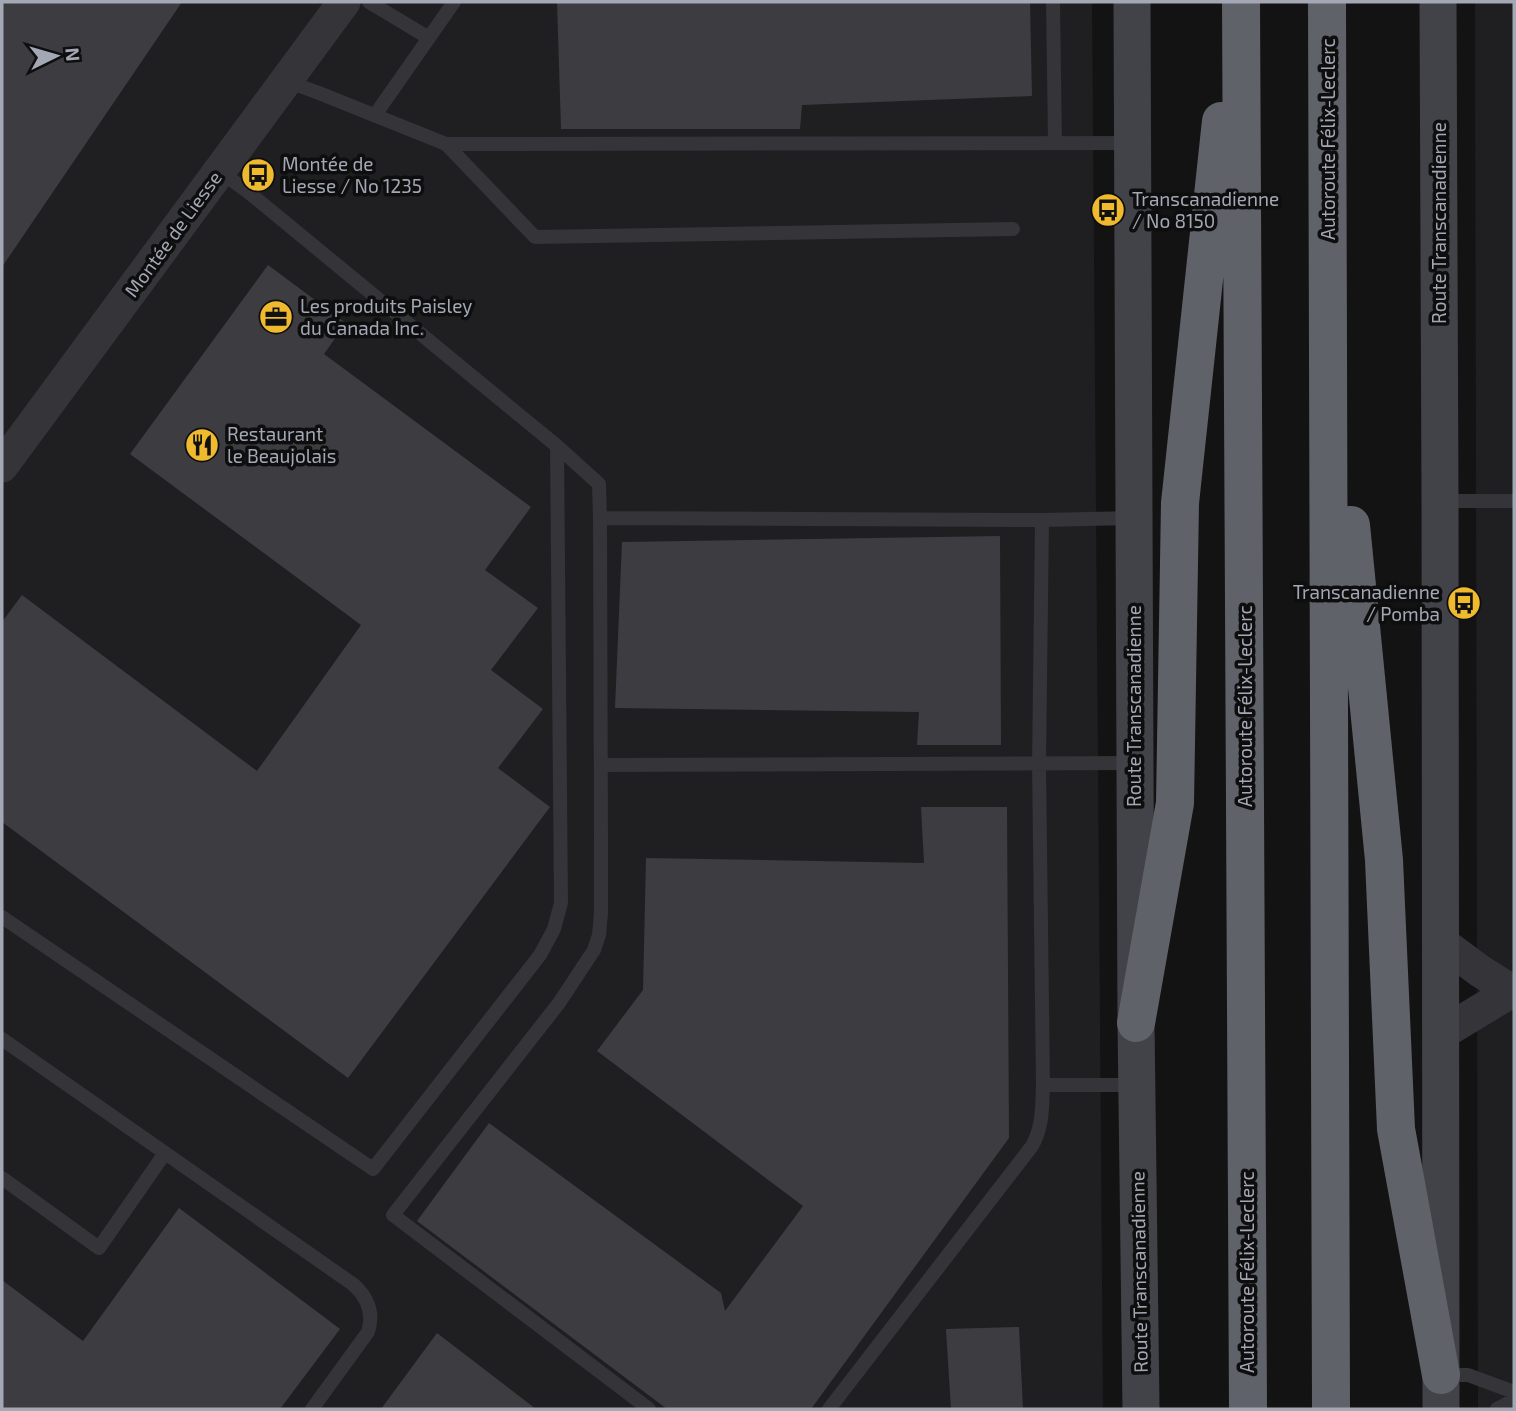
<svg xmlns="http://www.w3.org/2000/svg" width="1516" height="1411" font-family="'Exo 2',sans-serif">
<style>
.built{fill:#1f1f21}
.building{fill:#3d3d41}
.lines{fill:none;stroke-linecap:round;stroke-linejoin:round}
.service{stroke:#343439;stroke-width:14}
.tertiary{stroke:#343439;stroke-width:33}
.secondary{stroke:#424349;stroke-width:37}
.motorway{stroke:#60626a;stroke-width:38}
.labels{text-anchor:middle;stroke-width:7;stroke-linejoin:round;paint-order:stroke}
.street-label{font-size:19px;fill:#a4a8b5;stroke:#0e0e0f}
.poi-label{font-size:19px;fill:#a4a8b5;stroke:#0e0e0f;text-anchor:start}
</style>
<rect width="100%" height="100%" fill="#131314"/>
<path class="built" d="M2,2H1092L1103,1409H2Z
M1475,2H1514V1409H1478Z"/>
<path class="building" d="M2,2H182L2,267Z
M557,2H1030L1032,96L802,105L800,129H561Z
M268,265L346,323L324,354L531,507L485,570L538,608L491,670L543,709L498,768L550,807L348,1078L2,822V622L22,595L257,771L361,625L130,454Z
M1000,536L1001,745H917L919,712L615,708L622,542Z
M921,807H1007L1009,1138L811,1409H667L417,1221L489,1123L721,1293L725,1311L803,1206L597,1051L643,990L646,858L924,863Z
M179,1208L340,1329L280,1409H2V1280L83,1341Z
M1019,1327L1023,1409H951L946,1329Z
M437,1333L536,1409H381Z"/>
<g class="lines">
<path class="service" d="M369,2L429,38
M1053,2L1055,143
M286,81L319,93L446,144L1131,143
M375,115L454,2
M446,144L535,237L1013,229
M557,446L599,484L600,518
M1442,501H1514
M601,765L1133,763
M2,917L373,1169L540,955L554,929L561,903L557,446L247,191L219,171
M2,1039L354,1285C368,1298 374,1313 368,1332L312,1409
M1043,1085H1135
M2,1178L99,1248L165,1153
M1442,1375H1468L1514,1392
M649,1409L393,1215L559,1003L594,950L599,935L601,913V839L600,518L1042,520L1132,518
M829,1409L1032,1146C1043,1126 1042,1108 1043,1085L1039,764L1042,520
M1497,1409L1514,1400"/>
<path class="tertiary" d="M2,466L344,2
M1441,942L1480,971L1512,991
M1441,1034L1512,991"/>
<path class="secondary" d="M1132,2L1136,1023L1141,1409
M1438,2L1440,501L1441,1409"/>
<path class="motorway" d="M1241,2L1248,1409
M1327,2L1331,1409
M1351,525L1384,860L1396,1129L1441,1375
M1136,1023L1175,803L1180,503L1221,121"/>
</g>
<defs>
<g id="bus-disc" transform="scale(1.75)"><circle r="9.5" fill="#f0ba2f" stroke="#0e0e0f"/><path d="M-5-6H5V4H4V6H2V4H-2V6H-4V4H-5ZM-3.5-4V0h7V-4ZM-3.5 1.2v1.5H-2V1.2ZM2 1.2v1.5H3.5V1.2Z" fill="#111"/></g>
<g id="office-disc" transform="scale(1.75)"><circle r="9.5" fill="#f0ba2f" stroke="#0e0e0f"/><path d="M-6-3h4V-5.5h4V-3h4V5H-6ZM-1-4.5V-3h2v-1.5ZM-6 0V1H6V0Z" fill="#111"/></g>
<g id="restaurant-disc" transform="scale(1.75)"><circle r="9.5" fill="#f0ba2f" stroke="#0e0e0f"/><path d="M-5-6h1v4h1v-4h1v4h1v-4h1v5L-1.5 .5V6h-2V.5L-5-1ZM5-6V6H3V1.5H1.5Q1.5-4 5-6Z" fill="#111"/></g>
</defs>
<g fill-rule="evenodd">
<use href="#bus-disc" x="258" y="175"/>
<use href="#bus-disc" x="1108" y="210"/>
<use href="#office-disc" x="276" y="317"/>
<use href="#restaurant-disc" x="202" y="445"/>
<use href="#bus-disc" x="1464" y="603"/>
</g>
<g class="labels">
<g class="street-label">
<text transform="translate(1328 139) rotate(-90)" y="7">Autoroute Félix-Leclerc</text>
<text transform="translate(1439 223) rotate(-90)" y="7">Route Transcanadienne</text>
<text transform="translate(173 234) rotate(-54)" y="7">Montée de Liesse</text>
<text transform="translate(1134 706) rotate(-90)" y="7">Route Transcanadienne</text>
<text transform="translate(1245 706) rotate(-90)" y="7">Autoroute Félix-Leclerc</text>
<text transform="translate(1139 1272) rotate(-91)" y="7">Route Transcanadienne</text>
<text transform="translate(1247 1272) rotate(-90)" y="7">Autoroute Félix-Leclerc</text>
</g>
<g class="poi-label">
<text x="282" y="171">Montée de<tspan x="282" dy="22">Liesse / No 1235</tspan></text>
<text x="1132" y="206">Transcanadienne<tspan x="1132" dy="22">/ No 8150</tspan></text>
<text x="300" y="313">Les produits Paisley<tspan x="300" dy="22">du Canada Inc.</tspan></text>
<text x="227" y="441">Restaurant<tspan x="227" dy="22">le Beaujolais</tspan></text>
<text x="1440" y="599" text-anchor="end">Transcanadienne<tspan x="1440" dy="22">/ Pomba</tspan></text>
</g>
</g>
<rect width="1516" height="1411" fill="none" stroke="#a4a8b5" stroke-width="7"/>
<g transform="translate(56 56) rotate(85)" stroke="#0e0e0f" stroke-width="5" paint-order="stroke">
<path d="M0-5L12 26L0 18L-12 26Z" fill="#a4a8b5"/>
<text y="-10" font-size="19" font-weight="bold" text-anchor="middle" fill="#a4a8b5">N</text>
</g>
</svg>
